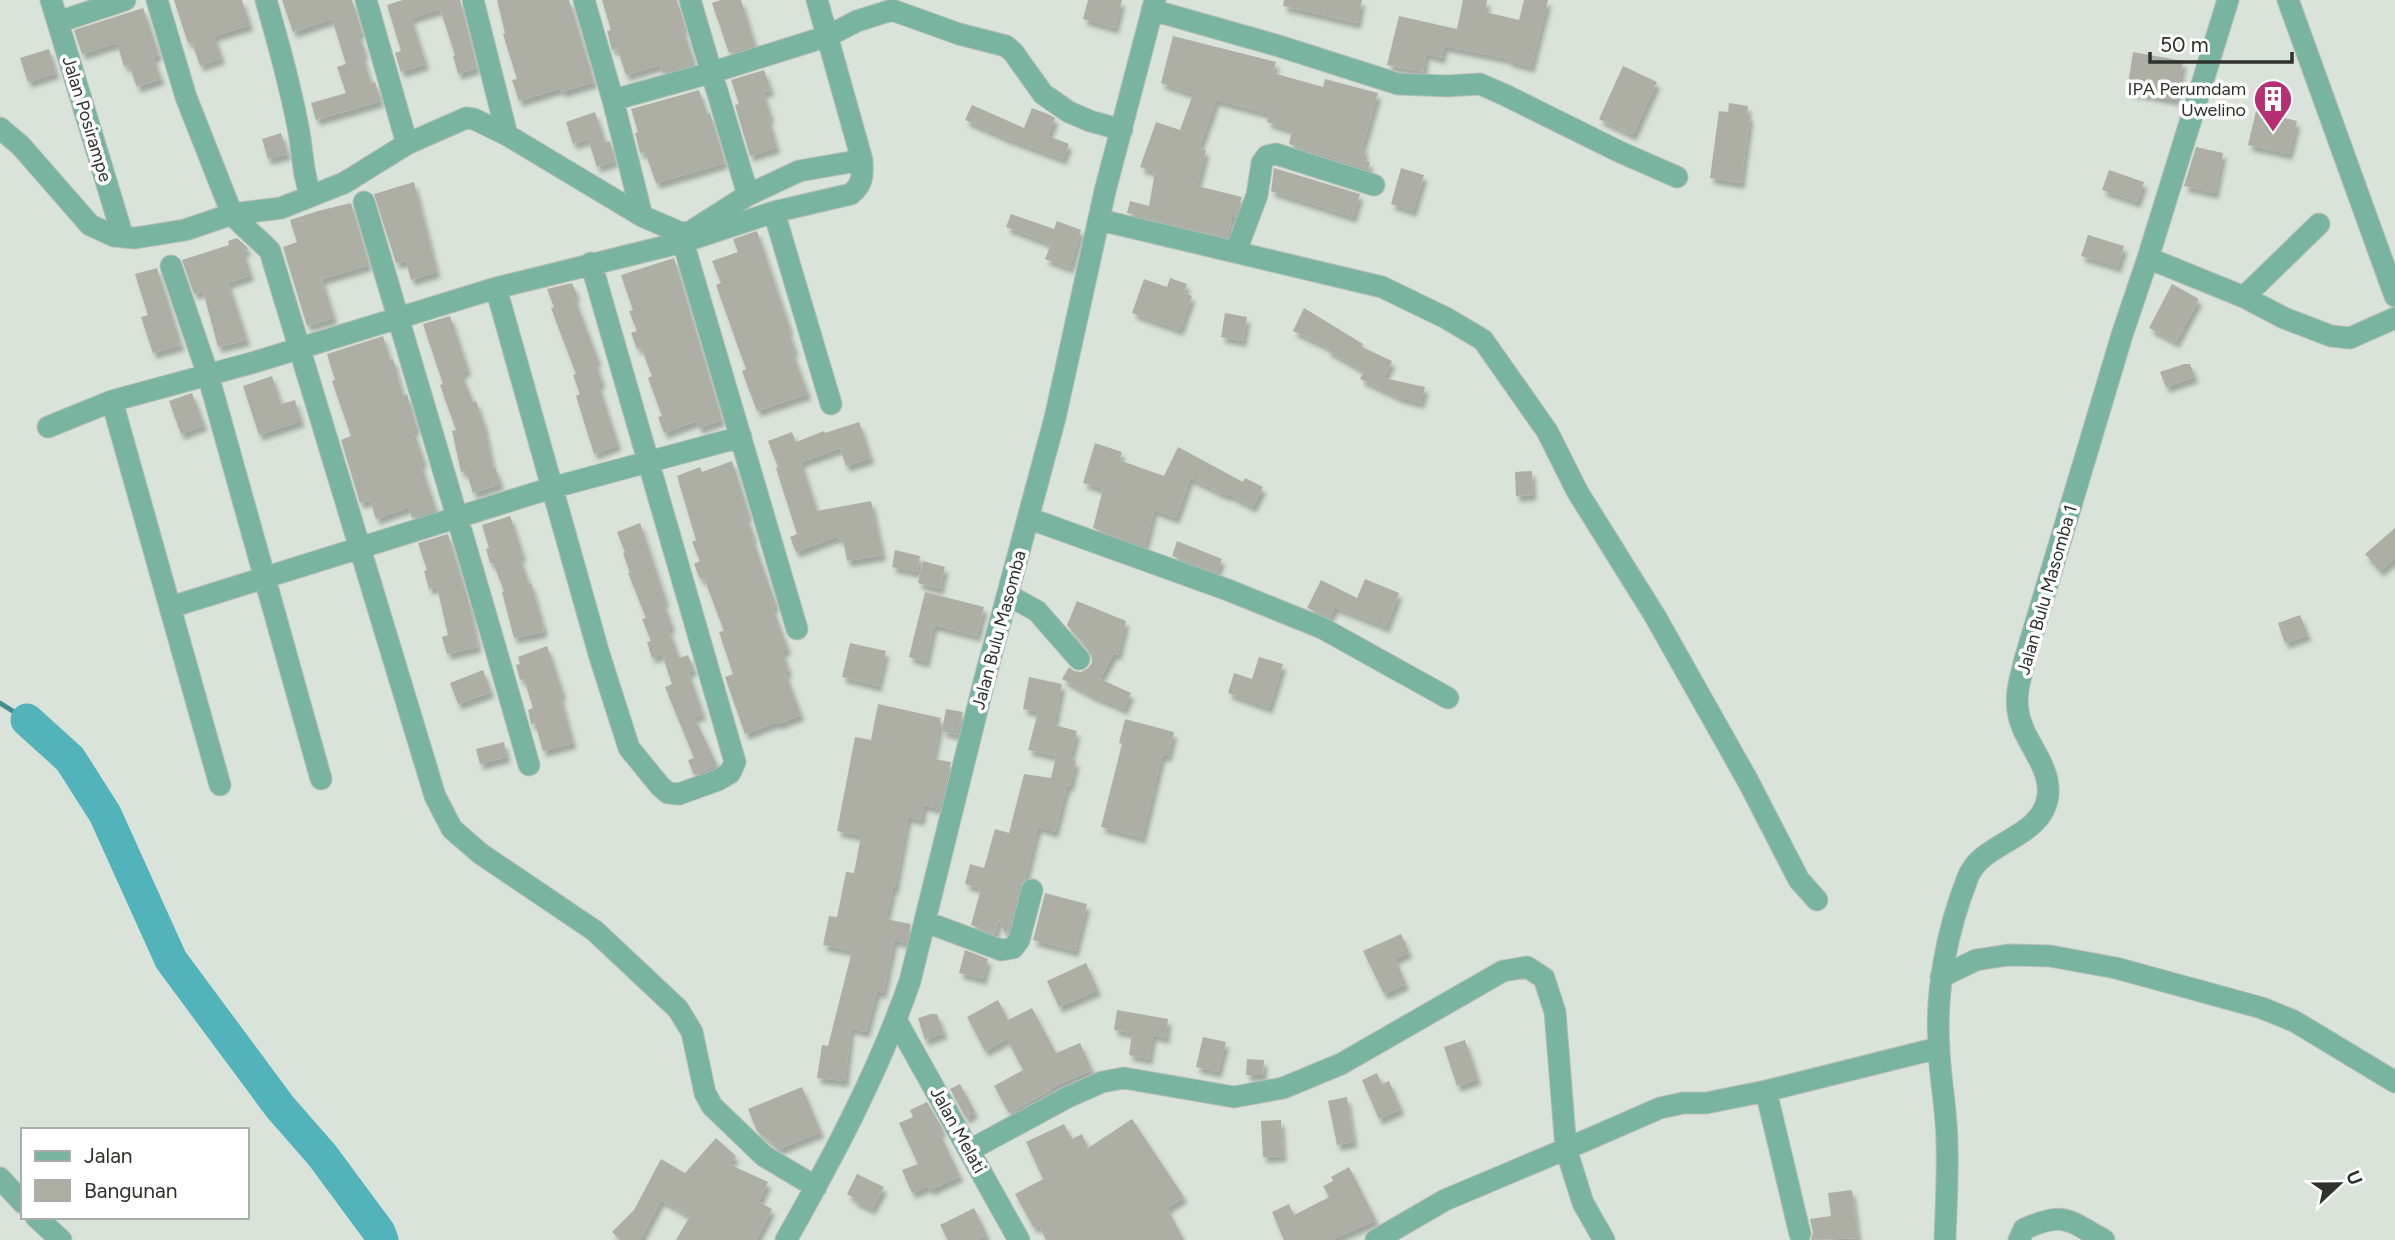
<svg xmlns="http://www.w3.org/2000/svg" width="2395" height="1240" font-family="Figtree,sans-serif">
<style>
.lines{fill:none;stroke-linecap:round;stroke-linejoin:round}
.stream{stroke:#478d90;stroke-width:5}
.river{stroke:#52b4ba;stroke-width:33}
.building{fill:#aeafa4;filter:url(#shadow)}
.minor-casing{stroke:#b8bfb7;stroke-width:23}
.minor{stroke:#79b4a0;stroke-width:21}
.labels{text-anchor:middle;stroke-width:7;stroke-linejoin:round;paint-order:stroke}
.poi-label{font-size:18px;fill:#2e312d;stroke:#fff;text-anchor:end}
.street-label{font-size:18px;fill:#2e312d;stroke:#fff}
</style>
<defs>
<filter id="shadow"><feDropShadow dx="3.5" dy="6" stdDeviation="2" flood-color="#0004"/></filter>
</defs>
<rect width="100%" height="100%" fill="#dae3d9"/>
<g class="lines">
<path class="stream" d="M0,703L27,720"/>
<path class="river" d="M27,720L70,759L105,814L171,960L280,1107L322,1155L379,1232L382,1240"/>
</g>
<path class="building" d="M174,0H242L250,25L214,36L222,58L200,66L192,42L188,43Z
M282,0H352L362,32L358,34L365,53L362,54L371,83L375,82L381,101L316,120L311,103L346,93L337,67L346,64L332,19L293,32Z
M403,0H460L477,68L458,74L453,56L455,55L440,9L411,18L426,64L401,72L395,53L401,51L387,5Z
M497,0H569L594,82L562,92L561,88L519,101L512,80L517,79L503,34L505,33Z
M602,0H677L685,28L683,29L693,60L690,61L691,65L662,73L660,65L626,75L617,48L612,50L607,31L611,30Z
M721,0H741L755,45L729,53L712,3Z
M1088,0H1122L1115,28L1083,19Z
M1284,0H1362L1357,23L1283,6Z
M1463,0H1487L1485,12L1519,20L1524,0H1548L1531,67L1508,61L1509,59L1444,46L1442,58L1426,54L1423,72L1387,65L1399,16L1457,29Z
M143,8L159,55L153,57L161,79L137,87L129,65L124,66L117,43L82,54L74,30Z
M1173,36L1276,62L1273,73L1323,87L1325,79L1378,93L1362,148L1365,149L1363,160L1370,162L1368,169L1289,144L1292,130L1267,122L1269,114L1216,100L1199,148L1206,150L1197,186L1242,197L1235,217H1232L1227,237L1127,213L1130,201L1149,206L1155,172L1140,167L1156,122L1180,130L1193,94L1161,83Z
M49,49L56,73L28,82L20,58Z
M2133,52L2183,61L2176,100L2127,91Z
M1623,66L1657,82L1633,135L1599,119Z
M764,70L771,90L763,92L771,117L768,118L777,147L750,156L735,105L739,104L731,80Z
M699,90L707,114L710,113L725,163L656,183L645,152L640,153L635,133L638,132L631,109Z
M1729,103L1748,106L1747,115L1750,116L1741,183L1710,178L1719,111L1728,112Z
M972,105L1024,128L1032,108L1048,114L1055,118L1048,136L1069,144L1063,159L1006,138L965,120Z
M2256,111L2297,121L2289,154L2248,145Z
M595,112L605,142L610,141L615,161L597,167L588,139L573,144L566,122Z
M281,133L288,154L268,159L262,139Z
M2196,147L2223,153L2215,193L2184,186Z
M1274,168L1360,194L1353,217L1271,191Z
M1401,168L1424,175L1413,211L1391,204Z
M2109,170L2144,182L2137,202L2102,190Z
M414,182L437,272L411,280L406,261L396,263L374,194Z
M351,203L369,265L322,279L334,318L307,326L283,247L297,242L290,220L318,211Z
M1011,214L1054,229L1057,221L1081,230L1070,268L1045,259L1051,244L1006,227Z
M757,231L790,329L788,330L795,350L792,351L808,394L757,411L742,371L746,369L716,285L721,283L712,261L738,252L733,239Z
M2088,235L2124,246L2118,267L2081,256Z
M237,238L249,249L243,251L251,275L228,283L247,340L218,347L203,291L194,294L182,260L229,245L228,241Z
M674,258L722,420L699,428L696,421L664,433L658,417L662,416L648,378L652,376L641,347L637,349L631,333L637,331L629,311L633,310L621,275Z
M157,268L181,345L153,353L141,317L148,315L135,274Z
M1170,278L1187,284L1184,293L1192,296L1180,330L1132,313L1144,279L1167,287Z
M572,283L577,295L574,297L598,360L595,361L602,382L598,384L618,445L594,454L576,396L580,394L573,375L576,374L551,308L554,307L547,289Z
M2172,284L2199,299L2176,342L2149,328Z
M1304,308L1363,344L1362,347L1392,361L1384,378L1425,387L1421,403L1401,398L1360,379L1364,371L1327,350L1328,347L1293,331Z
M1225,313L1247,317L1243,341L1221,337Z
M450,316L468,370L461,373L473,402L476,401L484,424L493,468L495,467L501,484L473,493L466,471L461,472L452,431L456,430L440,385L443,384L423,324Z
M383,336L390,360L393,359L403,396L407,394L409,401L417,428L413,430L424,462L420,463L436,510L412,518L409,507L376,519L370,500L360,503L341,440L351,436L332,381L335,380L327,354Z
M2184,364H2190L2195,377L2166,387L2160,372Z
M272,376L281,404L295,400L301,421L259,435L243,386Z
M192,393L204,425L181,434L169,401Z
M859,422L871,458L846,466L840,448L801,462L817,511L871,501L883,555L847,561L843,539L839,540L838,536L796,552L790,537L797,534L776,468L778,467L768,441L792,432L796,442L824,431L825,433Z
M1095,443L1122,452L1119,460L1164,476L1178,447L1243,482L1245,478L1263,487L1253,507L1228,494L1227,496L1190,478L1176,518L1154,510L1145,546L1093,528L1103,489L1083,483Z
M732,461L749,515L746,516L754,537L752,538L776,605L772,607L788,649L782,651L789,671L785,672L801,715L778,724L777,722L745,734L725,677L733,674L719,632L724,631L704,578L700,579L694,564L700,561L692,542L696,540L677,476L700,467L702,472Z
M1532,471L1533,495L1516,496L1515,472Z
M510,516L523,555L519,556L529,584L531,583L544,629L543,632L514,638L502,592L504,591L493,563H490L486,549L489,548L482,525Z
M640,523L666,601L663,602L672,626L668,628L679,658L688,655L694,670L688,672L703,714L694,717L717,765L694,775L688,760L694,758L665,687L672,684L662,654L652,658L647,642L651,641L642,619L646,618L628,573H630L623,553L625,552L617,532Z
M2395,528V558L2380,571L2365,554Z
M448,534L470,607L478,647L447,654L442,637L448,635L437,587L429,589L424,571L427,570L418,543Z
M1177,541L1222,559L1217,572L1172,556Z
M895,550L920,556L917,572L892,567Z
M923,561L945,567L940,589L918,583Z
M1365,579L1399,593L1386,627L1335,607L1330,617L1307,608L1321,580L1357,598Z
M925,592L984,607L977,636L934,625L926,662L909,657Z
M1077,601L1126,621L1118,655L1114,653L1100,679L1131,693L1124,709L1091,695L1062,679L1069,667L1074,671L1081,672L1088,668L1092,663V656L1082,643L1084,641L1079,639L1067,625Z
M2300,615L2308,635L2285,643L2278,623Z
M850,643L886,651L878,686L842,677Z
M547,646L563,694L560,695L573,743L543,751L535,723L531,724L528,710L533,708L524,679L520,680L516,665L520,664L518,657Z
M1259,657L1283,664L1269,708L1228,693L1234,673L1252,679Z
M483,670L491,692L458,704L450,683Z
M1029,677L1062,684L1054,725L1077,731L1070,759L1076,761L1070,786L1067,785L1055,832L1038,827L1025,879L1019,887L1007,933L1004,932L999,919L995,934L971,925L981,889L965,884L970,864L984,868L995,829L1009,833L1024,774L1051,778L1056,756L1028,750L1038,712L1023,709Z
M878,704L941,718L933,759L951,762L939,809L924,805L921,820L908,817L895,888H893L886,919L911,924L906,943L894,940L883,993L877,991L866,1032L851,1028L845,1081L817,1078L822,1045L828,1046L852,951L823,945L829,916L837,917L846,872L854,873L861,836L837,831L855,737L871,740Z
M946,709L963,712L957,735L942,731Z
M1125,719L1174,732L1168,756L1162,755L1142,838L1101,827L1122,744L1119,743Z
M504,742L507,757L480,764L476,749Z
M1045,893L1087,904L1075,951L1033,940Z
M1401,934L1409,952L1395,959L1406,984L1384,994L1363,951Z
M965,950L988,959L983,979L959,973Z
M1086,963L1098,990L1059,1007L1047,981Z
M998,1000L1008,1020L1032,1008L1056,1053L1080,1043L1092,1070L1050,1088L1051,1090L1009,1113L994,1086L1023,1070L1007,1039L985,1051L967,1017Z
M1117,1010L1168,1019L1166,1038L1153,1035L1149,1059L1129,1055L1132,1033L1114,1030Z
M931,1014H937L944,1033L925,1040L918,1018Z
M1203,1037L1226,1042L1218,1072L1196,1067Z
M1465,1040L1478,1079L1457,1086L1444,1047Z
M1247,1059L1264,1060L1263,1075H1246Z
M1377,1073L1382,1084L1389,1081L1401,1109L1379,1119L1362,1080Z
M960,1084L975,1112L966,1118L950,1089Z
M802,1087L821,1132L779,1149L757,1131L748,1109Z
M1347,1097L1354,1142L1337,1145L1328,1101Z
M927,1102L943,1130L939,1132L960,1176L930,1190L928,1186L912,1193L902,1170L918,1164L899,1123L913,1117L910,1110Z
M1132,1119L1184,1197L1167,1208L1184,1240H1046L1039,1225L1034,1228L1015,1194L1043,1179L1026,1142L1064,1124L1072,1139L1082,1134L1088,1148Z
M1281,1120L1283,1156L1263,1157L1261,1121Z
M716,1138L736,1156L729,1164L768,1182L759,1202L772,1209L756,1240H676L690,1216L661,1200L640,1240H620L612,1232L634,1210L661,1159L685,1173Z
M1349,1167L1376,1220L1331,1240H1284L1272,1212L1289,1204L1294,1215L1329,1197L1323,1186L1333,1181L1331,1177Z
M857,1174L884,1187L872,1209L853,1200L854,1198L847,1194Z
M1852,1190L1858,1238L1811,1240L1813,1232L1810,1219L1831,1216L1828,1193Z
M974,1208L987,1235L977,1240H948L940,1225Z"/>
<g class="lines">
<g class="minor-casing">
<path id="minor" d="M51,0L123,237
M157,0L186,97L232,214C244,228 258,238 270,251L435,796L452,829L481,854L595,931L678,1009L692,1032L705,1093L712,1106L764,1156L816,1187
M266,0C278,42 290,84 298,127C303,150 302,174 311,196
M366,0L407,144
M473,0L507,135
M584,0L613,100L642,216
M690,0L748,195
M2288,0L2395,296
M1152,10L1279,46L1398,84L1447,86L1480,84L1505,95L1620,152L1677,177
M58,22L125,0
M613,100L710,73L828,36L857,21L892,10L959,34L1006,46L1013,52L1043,94L1069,112L1090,121L1122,130
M0,128L21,146L90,225L114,236L135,238L185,230L232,214L281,208L344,183L407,144L466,118L474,119L507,135L642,216L681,233L690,232L748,195L799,171L862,160
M364,202C419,390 476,577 529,765
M774,212L831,404
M1100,220L1382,287L1446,318L1483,340L1547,431L1577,491L1655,616L1748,781L1799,880L1817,900
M683,242L797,629
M1236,251L1257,195L1262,163L1267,156L1276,154L1374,185
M2148,258L2244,297L2284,318L2331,336L2350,338L2395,318
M171,266L208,375L321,779
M496,288L599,654L629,748L660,786L668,793L679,794L718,780L730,773L735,762L591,263
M2244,297L2319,224
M112,401L220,785
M48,427L112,401L255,362L496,288L683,242L774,212L851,194C863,184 863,175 862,160L817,0
M1028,518L1228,590L1322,628L1448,698
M1008,595L1037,611L1079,659
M171,607L551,488L741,437
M926,922L1001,950L1013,948L1019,940L1032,890
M1941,977L1976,960L2008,955L2050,956L2116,968L2262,1008L2294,1021L2395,1082
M896,1020L1019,1240
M1766,1091L1800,1234
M970,1150L1068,1097L1102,1082L1124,1078L1234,1097L1283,1088L1341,1064L1503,971L1527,967L1544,978L1555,1012L1566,1149L1660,1108L1683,1103H1706L1766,1091L1938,1048
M0,1178L23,1203
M36,1217L61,1240
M786,1240C833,1157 879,1071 910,981L984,682L1055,418L1105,191L1155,0
M1376,1240L1445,1200L1566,1149L1583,1203L1604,1240
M1945,1240C1946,1208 1948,1176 1947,1144C1947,1112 1940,1080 1939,1049C1935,991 1947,930 1968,877C1982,841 2043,839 2048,795C2051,764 2022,741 2018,711C2015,694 2021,676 2025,659L2122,335L2148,258L2228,0
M2019,1240L2024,1229C2065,1211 2068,1220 2104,1240"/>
</g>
<use href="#minor" class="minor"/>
</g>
<defs>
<g id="building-pin" transform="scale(2.0125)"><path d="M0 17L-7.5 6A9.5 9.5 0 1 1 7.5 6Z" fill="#b52f72" stroke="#fff"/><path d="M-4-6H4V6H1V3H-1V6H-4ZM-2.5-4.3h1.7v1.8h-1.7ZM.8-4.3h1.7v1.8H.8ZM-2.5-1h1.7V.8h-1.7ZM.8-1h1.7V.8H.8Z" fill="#fff"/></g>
</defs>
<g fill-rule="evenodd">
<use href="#building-pin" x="2273" y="99"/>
</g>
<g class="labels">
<g class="poi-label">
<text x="2246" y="95">IPA Perumdam<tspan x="2246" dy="21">Uwelino</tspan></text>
</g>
<g class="street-label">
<text transform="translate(87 119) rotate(73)" y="6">Jalan Posirampe</text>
<text transform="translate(2047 590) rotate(-74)" y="6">Jalan Bulu Masomba 1</text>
<text transform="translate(999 630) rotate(-75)" y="6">Jalan Bulu Masomba</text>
<text transform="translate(958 1130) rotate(61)" y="6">Jalan Melati</text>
</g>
</g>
<rect x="21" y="1128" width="228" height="91" fill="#ffffff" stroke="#abadab" stroke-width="2"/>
<rect x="35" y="1151" width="35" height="10" fill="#79b4a0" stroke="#abadab" stroke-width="2"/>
<text x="84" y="1163" font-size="21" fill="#2e312d">Jalan</text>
<rect x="35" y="1180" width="35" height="21" fill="#aeafa4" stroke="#abadab" stroke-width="2"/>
<text x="84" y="1198" font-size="21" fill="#2e312d">Bangunan</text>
<g transform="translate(2339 1184) rotate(68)" stroke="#ffffff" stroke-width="5" paint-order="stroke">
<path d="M0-5L12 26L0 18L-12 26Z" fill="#2e312d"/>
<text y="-10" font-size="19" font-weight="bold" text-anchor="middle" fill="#2e312d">U</text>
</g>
<path d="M2150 52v10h142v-10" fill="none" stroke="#2e312d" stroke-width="3.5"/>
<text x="2160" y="52" font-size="21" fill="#2e312d" stroke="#ffffff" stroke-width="5" paint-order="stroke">50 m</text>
</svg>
